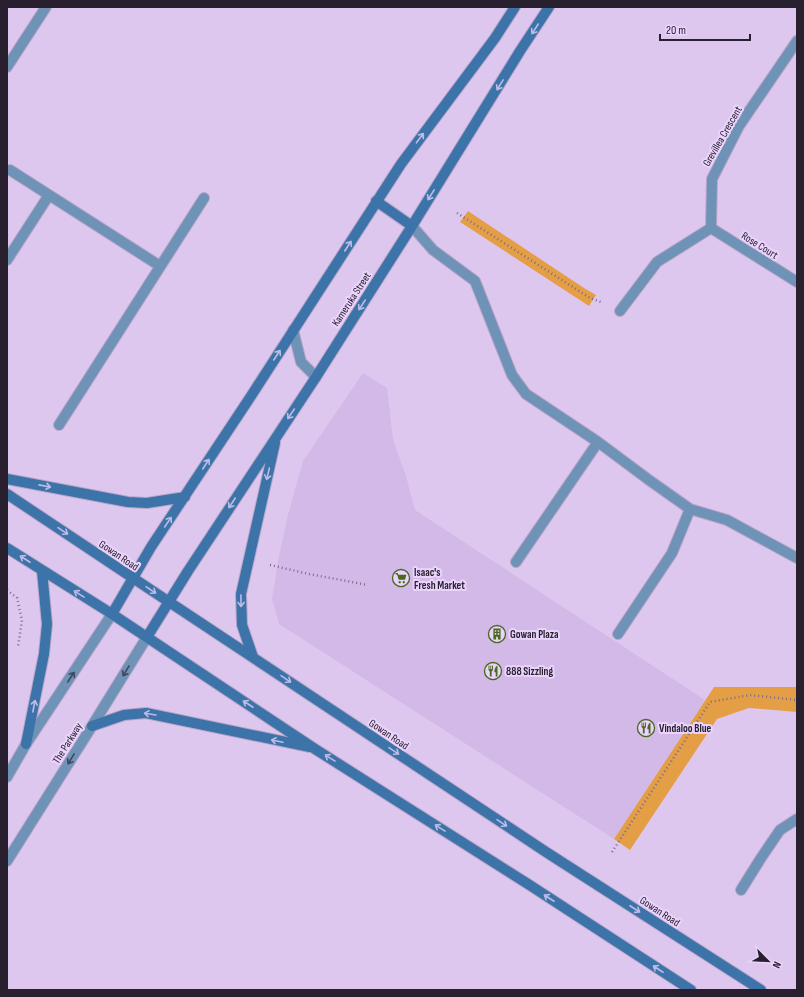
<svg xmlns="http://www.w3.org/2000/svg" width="804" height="997" font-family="'Sofia Sans Condensed',sans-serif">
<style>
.built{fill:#d2b9e7}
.green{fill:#e49f46}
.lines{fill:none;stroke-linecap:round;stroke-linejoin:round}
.lane-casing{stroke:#b9a6c9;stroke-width:12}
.street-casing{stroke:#b9a6c9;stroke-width:12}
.secondary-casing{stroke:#b9a6c9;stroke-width:12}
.path{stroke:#7b6c87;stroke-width:2.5;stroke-dasharray:1 3;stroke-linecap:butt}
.lane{stroke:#6f93b7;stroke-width:10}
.street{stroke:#6f93b7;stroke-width:10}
.secondary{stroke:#3c73a8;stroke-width:10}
.oneway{stroke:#bebce7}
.oneway2{stroke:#41485f}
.labels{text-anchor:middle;stroke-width:4;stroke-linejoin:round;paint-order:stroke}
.street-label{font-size:11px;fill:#28202f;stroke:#ead4fc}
.poi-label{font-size:11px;font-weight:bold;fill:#28202f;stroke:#ead4fc;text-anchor:start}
</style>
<rect width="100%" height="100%" fill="#ddc7ef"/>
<path class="built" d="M363,373L387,388L393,440L406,476L415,510L705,700L614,839L279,624L272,599L278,561L288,515L303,461Z"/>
<path class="green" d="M468,211L584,288L596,295L589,306L460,222Z
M714,687H797V712L749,708L717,719L630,850L614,839Z"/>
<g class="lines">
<g class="lane-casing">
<path id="lane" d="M293,330L301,362L316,377"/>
</g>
<g class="street-casing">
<path id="street" d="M7,67L46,7
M10,170L160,266
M412,226L433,250L475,281L512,375L526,394L598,442L649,480L690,509L727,520L797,558
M711,228L797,282
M7,260L49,195
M620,311L657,262L711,228L712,179L739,126L797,41
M59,425L204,198
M516,562L598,442
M618,634L672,553L690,509
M7,777L26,744L112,614
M7,861L92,726L147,637
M741,890L761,858L780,830L797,819"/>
</g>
<g class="secondary-casing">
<path id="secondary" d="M376,201L412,226
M7,479L128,502L147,503L185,497
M7,494L133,578L546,852L761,990
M7,548L112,614L315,749L528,884L691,990
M112,614L151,547L251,396L401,164L495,38L515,7
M147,637L188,571L316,377L412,226L520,51L549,7
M253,657L242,625L241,594L275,443
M92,726L124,715L146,713L310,747
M26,744L44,654L47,624L42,571"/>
</g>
<path class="path" d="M457,213L590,298L601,302
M270,565L309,574L368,585
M7,590L17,598L22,620L18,647
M612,852L710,702L750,695L797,700"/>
<use href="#lane" class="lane"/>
<use href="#street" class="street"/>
<use href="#secondary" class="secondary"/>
</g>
<defs><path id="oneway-shaft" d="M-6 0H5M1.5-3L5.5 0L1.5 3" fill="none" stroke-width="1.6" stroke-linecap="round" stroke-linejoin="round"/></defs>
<g class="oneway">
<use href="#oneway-shaft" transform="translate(535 29) rotate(123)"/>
<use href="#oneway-shaft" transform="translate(500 85) rotate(122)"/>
<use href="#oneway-shaft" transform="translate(420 138) rotate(-53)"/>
<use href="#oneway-shaft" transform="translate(431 195) rotate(122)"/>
<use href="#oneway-shaft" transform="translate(348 246) rotate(-57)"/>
<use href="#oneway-shaft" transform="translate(362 305) rotate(123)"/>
<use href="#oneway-shaft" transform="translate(277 355) rotate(-57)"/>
<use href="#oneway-shaft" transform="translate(291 414) rotate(124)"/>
<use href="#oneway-shaft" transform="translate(206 464) rotate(-57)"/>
<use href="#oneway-shaft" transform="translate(268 474) rotate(103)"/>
<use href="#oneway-shaft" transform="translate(45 486) rotate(11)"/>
<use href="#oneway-shaft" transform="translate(232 503) rotate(123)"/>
<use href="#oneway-shaft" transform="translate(168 522) rotate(-56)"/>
<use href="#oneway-shaft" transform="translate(63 531) rotate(34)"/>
<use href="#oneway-shaft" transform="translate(25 559) rotate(-147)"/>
<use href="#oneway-shaft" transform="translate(151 590) rotate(34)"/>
<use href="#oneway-shaft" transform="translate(79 594) rotate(-148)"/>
<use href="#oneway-shaft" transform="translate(241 601) rotate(89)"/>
<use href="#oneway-shaft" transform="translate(286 679) rotate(34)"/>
<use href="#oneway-shaft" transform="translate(248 704) rotate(-147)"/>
<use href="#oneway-shaft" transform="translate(34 706) rotate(-79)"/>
<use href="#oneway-shaft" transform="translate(150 714) rotate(-171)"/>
<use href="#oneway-shaft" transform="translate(277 741) rotate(-168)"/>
<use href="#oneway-shaft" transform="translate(394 751) rotate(34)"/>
<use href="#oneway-shaft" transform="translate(330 758) rotate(-148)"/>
<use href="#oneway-shaft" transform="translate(502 823) rotate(34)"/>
<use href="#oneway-shaft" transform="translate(440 828) rotate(-148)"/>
<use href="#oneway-shaft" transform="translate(549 898) rotate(-147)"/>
<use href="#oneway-shaft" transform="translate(635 909) rotate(33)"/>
<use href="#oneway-shaft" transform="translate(658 969) rotate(-147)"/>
</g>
<g class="oneway2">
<use href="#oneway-shaft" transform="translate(126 671) rotate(121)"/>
<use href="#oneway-shaft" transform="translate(71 677) rotate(-57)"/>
<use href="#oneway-shaft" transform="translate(71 759) rotate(122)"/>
</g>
<defs>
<g id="supermarket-ring" transform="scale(0.9)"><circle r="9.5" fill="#ead4fc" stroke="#49691f" stroke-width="1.5"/><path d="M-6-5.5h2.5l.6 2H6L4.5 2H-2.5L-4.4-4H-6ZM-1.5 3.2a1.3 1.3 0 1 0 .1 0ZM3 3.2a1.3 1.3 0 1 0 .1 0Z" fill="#49691f"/></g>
<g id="building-ring" transform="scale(0.9)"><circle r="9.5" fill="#ead4fc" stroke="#49691f" stroke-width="1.5"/><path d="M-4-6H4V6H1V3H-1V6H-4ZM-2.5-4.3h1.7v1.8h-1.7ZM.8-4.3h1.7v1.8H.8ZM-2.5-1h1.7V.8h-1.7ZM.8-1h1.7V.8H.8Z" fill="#49691f"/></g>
<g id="restaurant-ring" transform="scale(0.9)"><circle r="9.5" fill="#ead4fc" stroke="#49691f" stroke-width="1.5"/><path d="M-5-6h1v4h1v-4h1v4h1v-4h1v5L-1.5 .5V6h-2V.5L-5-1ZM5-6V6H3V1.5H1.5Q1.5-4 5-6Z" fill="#49691f"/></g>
</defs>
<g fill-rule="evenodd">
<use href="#supermarket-ring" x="401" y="578"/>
<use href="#building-ring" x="497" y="634"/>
<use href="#restaurant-ring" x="493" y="671"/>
<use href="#restaurant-ring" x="646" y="728"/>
</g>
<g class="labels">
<g class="street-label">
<text transform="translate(722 136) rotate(-60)" y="4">Grevillea Crescent</text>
<text transform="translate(760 245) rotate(32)" y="4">Rose Court</text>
<text transform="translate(351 299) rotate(-57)" y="4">Kameruka Street</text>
<text transform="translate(119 555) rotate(34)" y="4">Gowan Road</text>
<text transform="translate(389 734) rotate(34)" y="4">Gowan Road</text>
<text transform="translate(67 743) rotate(-58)" y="4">The Parkway</text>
<text transform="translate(660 911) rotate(33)" y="4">Gowan Road</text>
</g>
<g class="poi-label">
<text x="414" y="576">Isaac's<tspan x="414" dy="13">Fresh Market</tspan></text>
<text x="510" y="638">Gowan Plaza</text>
<text x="506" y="675">888 Sizzling</text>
<text x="659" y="732">Vindaloo Blue</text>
</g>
</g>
<rect width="804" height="997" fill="none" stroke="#28202f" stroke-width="16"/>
<g transform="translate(768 961) rotate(114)" stroke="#ead4fc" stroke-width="3" paint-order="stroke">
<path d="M0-3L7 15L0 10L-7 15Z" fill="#28202f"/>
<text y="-6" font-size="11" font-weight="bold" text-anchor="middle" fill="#28202f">N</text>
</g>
<path d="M660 34v6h90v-6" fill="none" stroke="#28202f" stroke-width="2"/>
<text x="666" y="34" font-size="12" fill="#28202f" stroke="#ead4fc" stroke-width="3" paint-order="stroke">20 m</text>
</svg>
